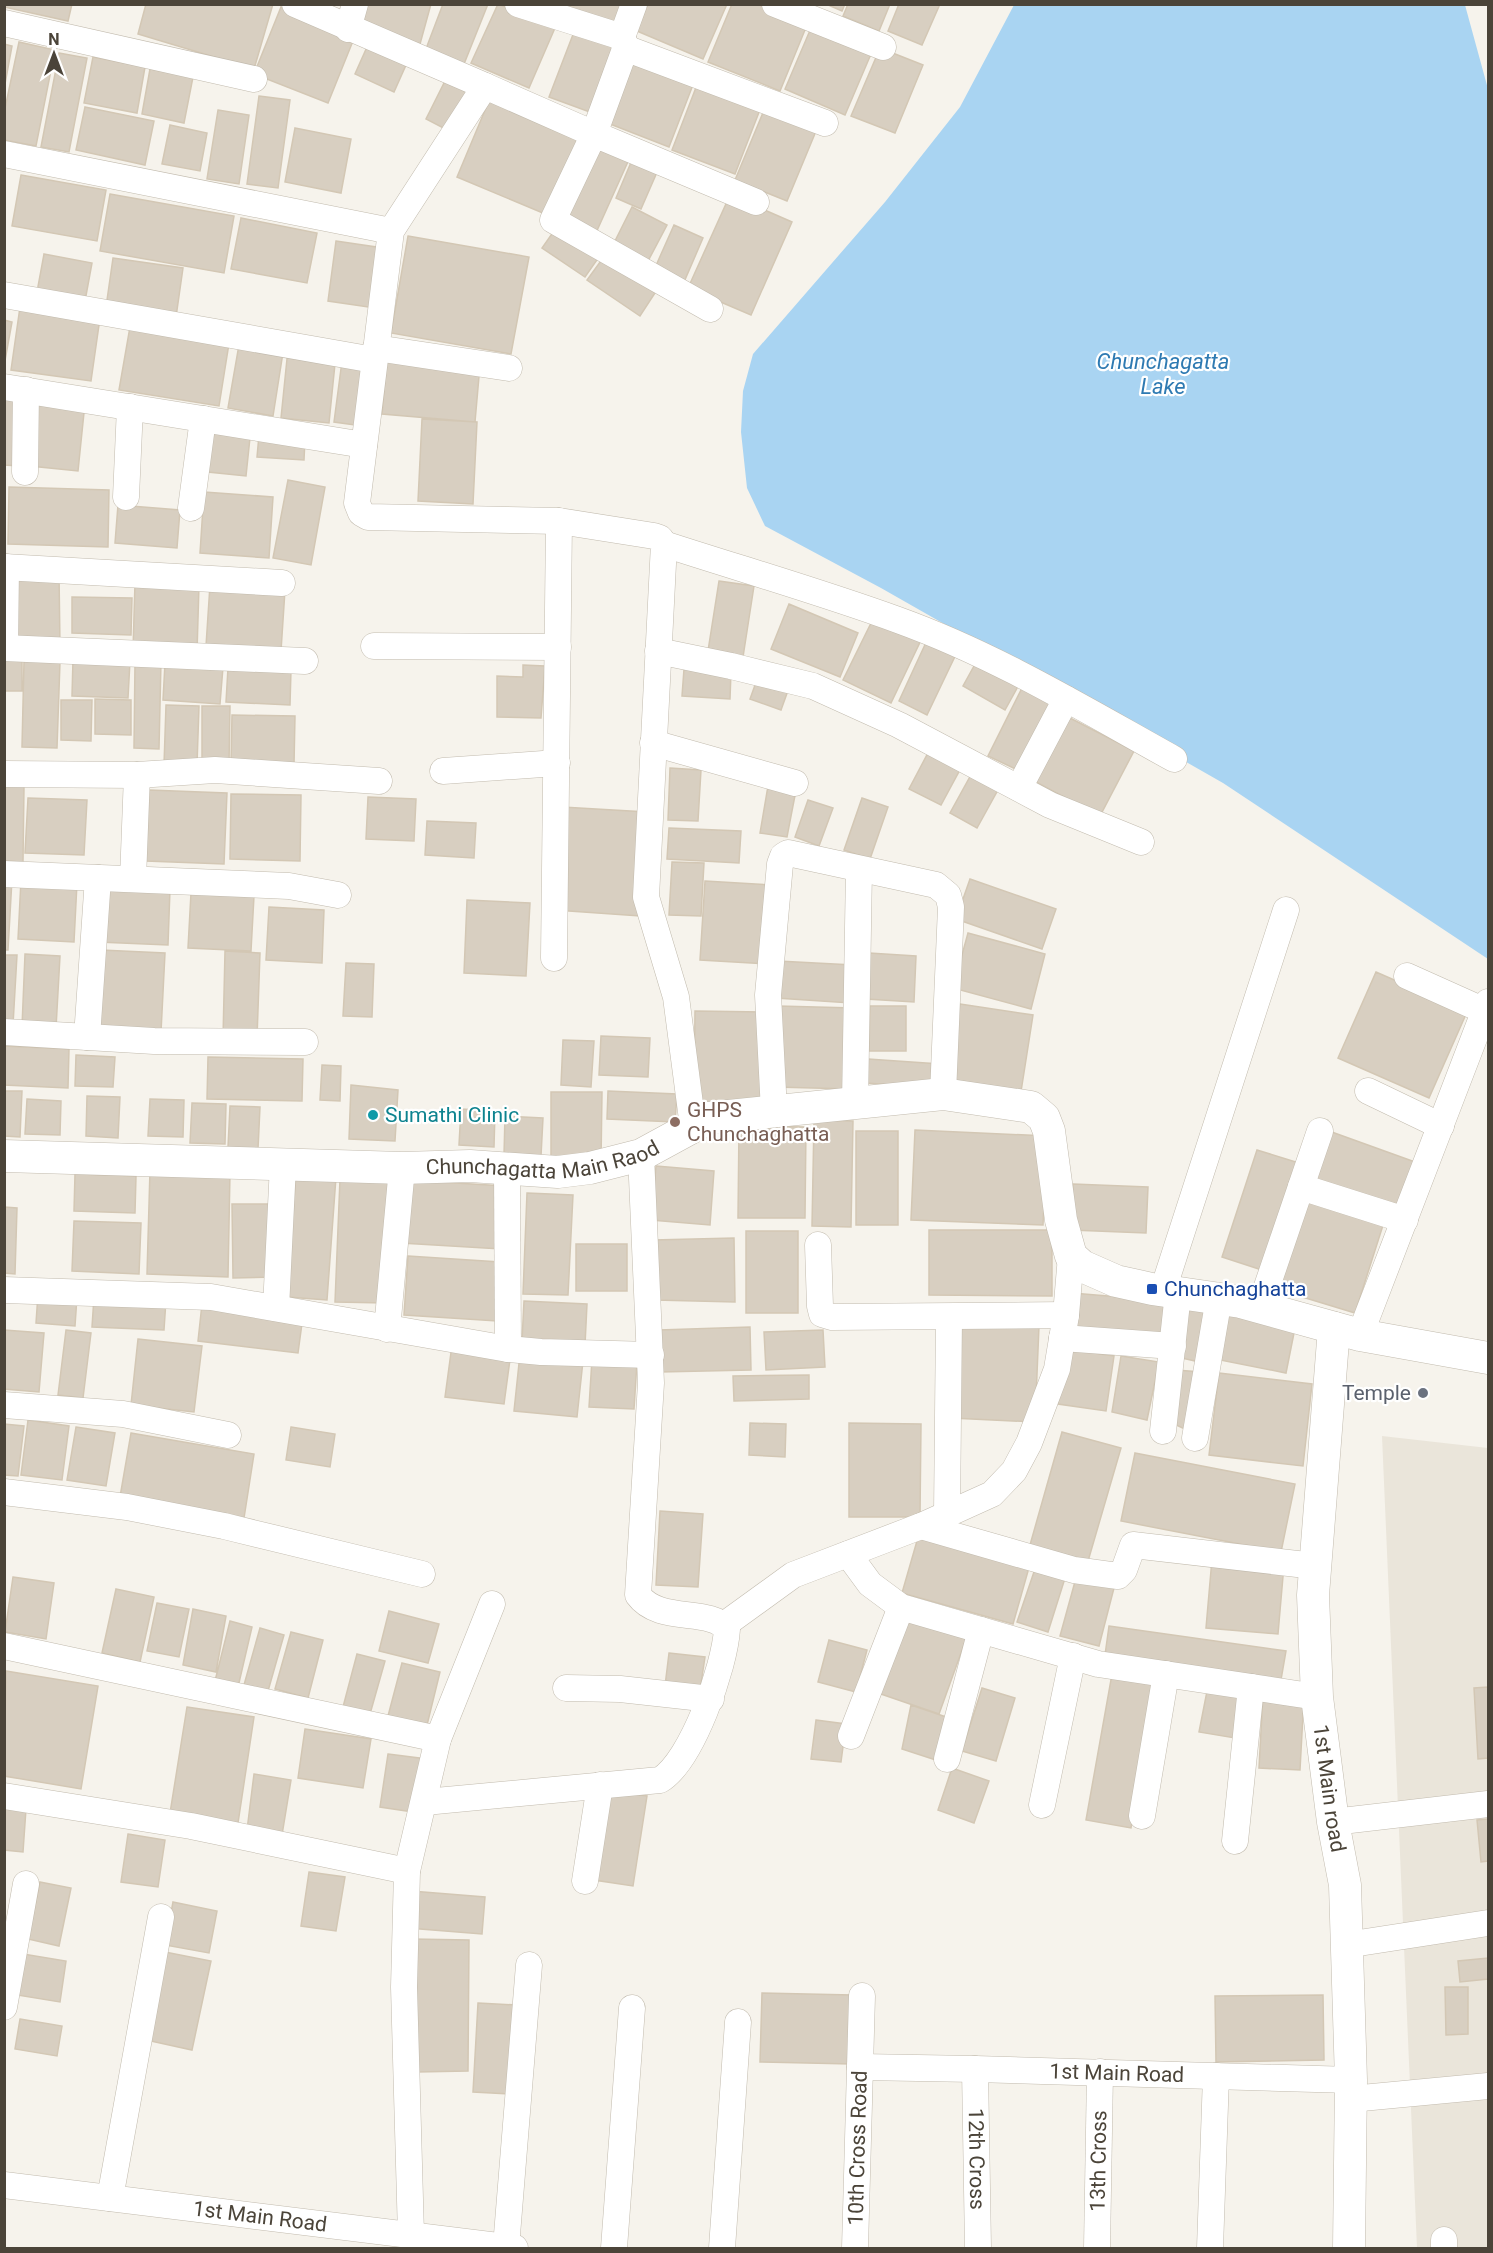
<svg xmlns="http://www.w3.org/2000/svg" width="1493" height="2253" font-family="Roboto,sans-serif">
<style>
.residential{fill:#eae5da}
.water{fill:#a9d4f2}
.building{fill:#d8cfc1;stroke:#d3c7b4;stroke-width:1.5}
.lines{fill:none;stroke-linecap:round;stroke-linejoin:round}
.minor-casing{stroke:#c2bbae;stroke-width:27}
.tertiary-casing{stroke:#c2bbae;stroke-width:33}
.minor{stroke:#fff;stroke-width:26}
.tertiary{stroke:#fff;stroke-width:32}
.culture-dot{fill:#0f9aa8;stroke:#fff;stroke-width:2}
.education-dot{fill:#8d6e63;stroke:#fff;stroke-width:2}
.transit-dot{fill:#1a4fb4;stroke:#fff;stroke-width:2}
.worship-dot{fill:#6b7280;stroke:#fff;stroke-width:2}
.labels{text-anchor:middle;stroke-width:4.5;stroke-linejoin:round;paint-order:stroke}
.education-label{font-size:21px;fill:#785e54;stroke:#fff;text-anchor:start}
.culture-label{font-size:21px;fill:#0d838f;stroke:#fff;text-anchor:start}
.street-label{font-size:21px;fill:#4b4439;stroke:#fff}
.transit-label{font-size:21px;fill:#164399;stroke:#fff;text-anchor:start}
.worship-label{font-size:21px;fill:#5b616d;stroke:#fff;text-anchor:end}
.water-label{font-size:22px;font-style:italic;fill:#2e7ab2;stroke:#fff}
</style>
<rect width="100%" height="100%" fill="#f6f3ec"/>
<path class="residential" d="M1382,1436L1488,1448V2248H1417Z"/>
<path class="water" d="M1014,5H1465L1488,89V959L1223,783L881,588L765,526L747,488L741,432L743,391L753,354L885,202L960,107Z"/>
<path class="building" d="M4,4H72L68,21L4,7Z
M146,4H273L254,69L138,34Z
M358,4H431L420,44L352,26Z
M443,4H488L462,69L424,54Z
M498,4L555,28L529,88L471,63Z
M557,4H626L617,28Z
M648,4H727L703,59L637,31Z
M732,4H758L807,25L780,91L708,62Z
M826,4H845L842,11Z
M848,4H890L879,31L843,16Z
M899,4H940L922,45L888,31Z
M281,7L355,36L328,103L254,74Z
M814,21L874,47L845,115L785,89Z
M574,32L622,50L598,115L549,97Z
M19,42L55,50L36,146L4,140V113Z
M4,44L12,46L5,84H4Z
M367,47L406,65L394,92L355,74Z
M880,48L923,65L895,133L851,116Z
M632,52L696,77L669,147L605,122Z
M59,53L87,58L69,152L41,147Z
M93,57L145,67L137,113L84,103Z
M150,69L193,77L184,123L142,114Z
M700,77L763,102L735,174L672,150Z
M445,81L473,95L453,133L426,119Z
M259,96L290,100L278,188L247,184Z
M491,96L584,135L550,216L457,177Z
M767,103L819,124L787,201L735,180Z
M85,107L154,121L145,165L76,150Z
M218,110L249,115L239,184L207,179Z
M170,125L207,133L200,171L162,164Z
M295,128L351,139L341,193L285,182Z
M599,141L631,155L595,235L564,221Z
M632,160L658,170L641,209L616,198Z
M21,175L106,190L97,241L12,226Z
M110,194L234,216L224,273L100,251Z
M730,195L792,222L751,315L688,288Z
M632,207L667,225L647,263L613,245Z
M241,218L317,233L307,283L231,269Z
M674,225L703,238L684,282L654,270Z
M556,228L599,257L585,277L542,248Z
M408,236L529,257L511,354L391,333Z
M336,241L383,248L375,308L328,301Z
M44,254L92,263L85,301L37,292Z
M113,258L183,268L176,317L106,307Z
M603,258L655,293L640,316L587,280Z
M20,307L100,318L91,381L11,370Z
M4,320L12,322L4,366Z
M131,321L230,337L219,406L119,390Z
M240,339L284,346L273,416L228,408Z
M288,349L336,354L329,423L281,418Z
M387,357L480,365L475,422L382,414Z
M342,361L371,365L362,426L334,422Z
M4,392L25,393L20,466L4,465Z
M38,398L85,403L78,471L30,466Z
M422,419L477,422L473,504L418,501Z
M213,424L251,428L246,476L208,472Z
M259,435L305,439L304,460L257,457Z
M288,480L325,487L311,565L273,558Z
M9,487L109,490L108,547L8,544Z
M204,492L273,497L269,558L200,553Z
M118,505L180,510L177,548L115,543Z
M59,573L60,646H15L14,574Z
M719,581L754,586L743,657L708,651Z
M135,583L199,585L197,652L133,650Z
M210,585L285,590L281,651L206,646Z
M72,597L132,598L131,635L72,633Z
M789,604L858,633L840,677L771,649Z
M875,615L922,638L891,703L843,680Z
M929,636L958,650L927,715L899,701Z
M979,657L1021,681L1005,710L963,686Z
M4,658L22,659V691H4Z
M73,659L130,661L128,698L72,696Z
M24,661L60,662L57,748L22,747Z
M135,662H161L159,749L134,748Z
M165,663L223,667L220,704L163,700Z
M523,665L545,666L541,718L497,717V676L523,677Z
M228,668L291,670L290,705L226,702Z
M684,669L731,672L730,699L682,696Z
M759,674L790,685L781,710L750,699Z
M1024,684L1061,702L1024,773L988,756Z
M95,699L131,700V735L95,734Z
M61,700H92L91,741L61,740Z
M166,705L199,706L197,765H164Z
M202,706H230L229,764H202Z
M232,715L295,716L294,765L231,764Z
M1068,717L1134,751L1100,816L1034,781Z
M930,749L962,766L941,805L909,789Z
M670,768L701,770L698,821L668,820Z
M972,773L999,788L977,828L950,813Z
M769,780L797,785L787,837L760,833Z
M4,786H24L23,862L4,861Z
M149,790L227,793L224,864L146,861Z
M231,794L301,795L300,861L230,859Z
M368,797L416,799L414,841L366,839Z
M28,798L87,800L84,855L25,853Z
M862,798L888,807L870,859L844,850Z
M808,800L833,808L819,846L795,837Z
M562,807L647,812L640,916L555,910Z
M427,821L476,823L474,858L425,855Z
M669,828L741,831L739,863L667,859Z
M672,862L704,863L701,916L669,915Z
M4,879H12L8,950H4Z
M970,879L1056,909L1042,949L956,919Z
M21,880L77,883L74,942L18,939Z
M705,881L772,885L767,964L700,960Z
M101,886L170,889L168,945L98,942Z
M191,893L254,896L251,951L188,948Z
M467,900L530,903L526,976L464,973Z
M269,907L324,910L322,963L266,960Z
M968,933L1045,954L1031,1009L953,988Z
M101,950L165,953L161,1032L98,1029Z
M225,951L260,953L257,1038H223Z
M869,953L916,956L914,1002L866,999Z
M25,954L60,956L56,1028L22,1027Z
M4,955H17L13,1025H4Z
M778,961L853,965L851,1003L776,998Z
M346,963L374,964L372,1017L343,1016Z
M1376,972L1467,1012L1429,1098L1338,1058Z
M960,1004L1033,1015L1020,1098L947,1086Z
M778,1006L854,1008L851,1089L775,1087Z
M870,1006H906V1051H869Z
M695,1011L765,1012L764,1108L694,1107Z
M601,1036L650,1038L648,1077L599,1075Z
M563,1040L594,1041L591,1087L561,1085Z
M4,1046L69,1049L68,1088L4,1085Z
M76,1055L115,1057L113,1087L75,1086Z
M208,1057L303,1059L302,1101L207,1099Z
M868,1059L940,1064L938,1088L866,1083Z
M322,1065L341,1066L340,1101L320,1100Z
M351,1085L398,1090L395,1141L349,1139Z
M4,1091H22L20,1137L4,1136Z
M608,1091L677,1094L675,1122L607,1119Z
M551,1092H602L601,1163H551Z
M87,1096L120,1097L118,1138L86,1136Z
M27,1099L61,1101L60,1135L25,1134Z
M150,1099L184,1100L183,1137L148,1136Z
M192,1103L226,1104L225,1144L190,1143Z
M230,1106L260,1107L258,1149L228,1147Z
M461,1109L495,1111L494,1147L459,1145Z
M505,1116L543,1118L541,1156L504,1155Z
M814,1120L853,1121L851,1227L812,1226Z
M739,1126L806,1127L805,1218H738Z
M915,1130L1047,1136L1043,1225L911,1220Z
M856,1131H898V1225H856Z
M1329,1131L1415,1162L1397,1210L1311,1179Z
M1257,1150L1299,1163L1265,1271L1222,1257Z
M656,1166L714,1171L710,1225L651,1220Z
M150,1170L230,1172L228,1277L147,1274Z
M75,1174L136,1176L135,1213L74,1211Z
M296,1174L336,1177L327,1300L287,1297Z
M340,1179L390,1181L385,1303L335,1302Z
M405,1180L505,1186L501,1249L401,1243Z
M1073,1184L1148,1187L1146,1233L1071,1230Z
M527,1193L573,1195L568,1295L523,1294Z
M1305,1194L1385,1219L1355,1313L1276,1289Z
M232,1204H278L275,1277L233,1278Z
M4,1207L17,1208L15,1274L4,1273Z
M74,1221L141,1223L139,1274L72,1271Z
M929,1230H1052V1296L929,1295Z
M746,1231H798V1313H746Z
M734,1238L735,1302L655,1300L653,1240Z
M576,1244H627V1291H576Z
M408,1256L500,1262L497,1321L404,1315Z
M1072,1293L1167,1301L1161,1338L1073,1332Z
M38,1294L77,1297L75,1326L36,1323Z
M94,1297L166,1300L164,1330L92,1327Z
M1183,1300L1213,1303L1204,1363L1177,1357Z
M524,1301L587,1304L585,1345L522,1341Z
M202,1304L303,1316L298,1353L198,1341Z
M1224,1309L1296,1323L1286,1373L1215,1359Z
M955,1323L1039,1326L1035,1422L951,1418Z
M750,1327L751,1370L660,1372L659,1330Z
M4,1330L44,1333L39,1392L4,1389Z
M66,1330L91,1333L83,1398L58,1395Z
M823,1330L825,1367L766,1370L764,1332Z
M138,1339L202,1346L194,1412L131,1405Z
M452,1345L511,1352L504,1404L445,1397Z
M1066,1349L1114,1356L1106,1411L1058,1404Z
M520,1354L583,1361L577,1417L514,1411Z
M1121,1356L1159,1362L1147,1420L1112,1412Z
M592,1359L637,1362L634,1409L589,1407Z
M1176,1370L1201,1372L1193,1433L1170,1422Z
M1219,1373L1312,1384L1303,1466L1209,1455Z
M809,1375V1399L734,1401L733,1376Z
M28,1420L69,1426L62,1480L21,1475Z
M750,1423L786,1424L785,1457L749,1455Z
M849,1423L921,1424L920,1517H849Z
M4,1424L24,1426L18,1476L4,1475Z
M76,1427L115,1433L106,1486L67,1480Z
M291,1427L335,1434L330,1467L286,1460Z
M1062,1432L1121,1448L1086,1568L1028,1552Z
M131,1433L254,1454L244,1518L120,1497Z
M1135,1453L1295,1484L1281,1552L1121,1521Z
M660,1511L703,1514L698,1587L656,1585Z
M919,1534L1030,1564L1013,1624L902,1593Z
M1212,1559L1284,1565L1278,1634L1206,1628Z
M1036,1566L1066,1575L1048,1632L1017,1622Z
M13,1577L54,1583L46,1639L5,1632Z
M1076,1578L1114,1588L1099,1646L1060,1636Z
M116,1589L154,1597L140,1662L102,1653Z
M157,1603L189,1609L179,1657L147,1651Z
M193,1609L226,1616L216,1672L183,1665Z
M389,1611L439,1624L428,1663L379,1651Z
M906,1618L966,1639L939,1714L878,1693Z
M230,1621L252,1627L238,1687L215,1681Z
M1109,1626L1286,1651L1281,1680L1105,1655Z
M260,1628L284,1635L268,1691L244,1685Z
M291,1632L323,1640L308,1698L275,1689Z
M829,1640L867,1650L856,1692L818,1682Z
M669,1653L705,1657L700,1690L665,1686Z
M357,1654L385,1661L370,1714L343,1707Z
M402,1663L440,1672L427,1725L388,1716Z
M6,1671L98,1686L81,1789L4,1776Z
M1112,1674L1157,1682L1131,1828L1086,1820Z
M1208,1686L1243,1692L1235,1738L1199,1732Z
M1488,1687V1758L1478,1759L1474,1688Z
M982,1688L1015,1698L996,1761L962,1751Z
M1263,1694L1304,1696L1300,1770L1259,1768Z
M911,1705L955,1720L942,1762L902,1749Z
M187,1707L254,1717L238,1823L170,1813Z
M816,1720L846,1724L841,1762L811,1759Z
M305,1729L371,1739L363,1788L298,1778Z
M388,1754L427,1759L419,1813L380,1807Z
M952,1768L989,1781L974,1823L938,1810Z
M254,1774L291,1780L282,1835L247,1830Z
M607,1790L647,1796L633,1886L594,1880Z
M4,1807L26,1809L23,1852L4,1850Z
M1488,1819V1861L1481,1862L1477,1820Z
M128,1834L165,1840L158,1887L121,1882Z
M309,1872L345,1877L336,1931L301,1926Z
M40,1882L71,1888L59,1946L28,1939Z
M411,1891L485,1897L482,1934L408,1928Z
M173,1902L217,1911L209,1953L165,1945Z
M412,1939L469,1940L468,2071L417,2072Z
M165,1952L211,1961L192,2050L146,2040Z
M23,1954L66,1961L60,2002L17,1995Z
M1488,1958V1979L1460,1982L1458,1961Z
M1445,1987H1468V2034L1446,2035Z
M762,1993L852,1995L851,2064L760,2062Z
M1323,1995L1324,2060L1216,2062L1215,1996Z
M478,2003L517,2005L511,2094L473,2092Z
M20,2019L62,2026L57,2056L15,2049Z"/>
<g class="lines">
<g class="minor-casing">
<g id="minor">
<path d="M295,4L485,86"/>
<path d="M518,4L622,37L625,44L624,52L594,134L485,86L391,231L357,503L361,513L368,517L559,521L654,536L660,538L664,544L646,897L676,997L693,1127"/>
<path d="M775,4L883,47"/>
<path d="M4,23L254,79"/>
<path d="M348,29L355,4"/>
<path d="M622,37L634,4"/>
<path d="M625,48L825,123"/>
<path d="M4,154L391,231"/>
<path d="M4,295L374,360"/>
<path d="M710,309L553,220L594,134L756,202"/>
<path d="M376,348L509,368"/>
<path d="M4,387L364,445"/>
<path d="M25,472L26,390"/>
<path d="M126,497L130,407"/>
<path d="M191,508L203,419"/>
<path d="M664,544C741,569 821,592 898,620C995,655 1084,709 1174,759"/>
<path d="M4,567L282,583"/>
<path d="M374,646L558,647"/>
<path d="M4,648L305,661"/>
<path d="M5,648L6,567"/>
<path d="M658,651L731,666L813,686L899,725L1050,805L1141,842"/>
<path d="M653,743L795,783"/>
<path d="M443,771L557,763"/>
<path d="M4,774L137,775L215,770L379,781"/>
<path d="M1019,788L1066,699"/>
<path d="M4,874L289,886L338,895"/>
<path d="M133,879L137,775"/>
<path d="M554,958L559,521"/>
<path d="M1407,976L1485,1011"/>
<path d="M4,1032L154,1041L305,1042"/>
<path d="M87,1037L98,878"/>
<path d="M1368,1091L1441,1126"/>
<path d="M855,1103L859,869"/>
<path d="M774,1111L768,995L780,864L783,856L788,853L936,885L948,895L951,907L943,1094"/>
<path d="M507,1168L508,1349"/>
<path d="M1301,1187L1405,1220"/>
<path d="M818,1245L820,1306L822,1314L832,1317L1066,1315"/>
<path d="M4,1290L211,1297L508,1349L541,1352L651,1355"/>
<path d="M1163,1290L1286,910"/>
<path d="M1260,1307L1320,1131"/>
<path d="M276,1308L283,1165"/>
<path d="M387,1329L402,1168"/>
<path d="M1360,1335L1488,1002"/>
<path d="M1062,1338L1173,1346"/>
<path d="M4,1405L123,1414L228,1435"/>
<path d="M1163,1431L1178,1293"/>
<path d="M1195,1438L1219,1298"/>
<path d="M4,1492L127,1507L224,1526L422,1574"/>
<path d="M947,1514L949,1317"/>
<path d="M921,1526L1074,1570L1118,1576L1124,1570L1133,1545L1315,1566"/>
<path d="M848,1554L870,1584L901,1607L1098,1664L1317,1697"/>
<path d="M724,1625L793,1575L921,1526L992,1494L1014,1471L1029,1443L1057,1369L1066,1315L1071,1256"/>
<path d="M4,1646L438,1739L407,1871L404,1987L411,2235"/>
<path d="M566,1688L620,1689L711,1699"/>
<path d="M851,1736L901,1607"/>
<path d="M438,1739L492,1604"/>
<path d="M947,1759L981,1630"/>
<path d="M4,1796L191,1826L407,1871"/>
<path d="M425,1802L660,1780C692,1761 725,1666 727,1629C710,1607 659,1624 638,1595L651,1383L641,1155"/>
<path d="M1042,1805L1073,1656"/>
<path d="M1142,1816L1166,1674"/>
<path d="M1333,1822L1488,1804"/>
<path d="M1235,1841L1251,1687"/>
<path d="M585,1881L600,1785"/>
<path d="M1346,1945L1488,1923"/>
<path d="M4,2007L26,1884"/>
<path d="M860,2067L862,1996"/>
<path id="s1" d="M975,2069L978,2248"/>
<path d="M1351,2099L1488,2086"/>
<path id="s2" d="M4,2185L515,2248"/>
<path d="M110,2198L161,1917"/>
<path d="M1444,2240V2248"/>
<path d="M506,2247L529,1965"/>
<path d="M614,2248L632,2008"/>
<path d="M722,2248L738,2022"/>
<path id="s3" d="M855,2248L860,2067L975,2069L1351,2080"/>
<path id="s4" d="M1097,2248L1100,2072"/>
<path d="M1210,2248L1216,2076"/>
</g>
</g>
<g class="tertiary-casing">
<g id="tertiary">
<path id="s5" d="M4,1156L402,1168L470,1166L558,1172L590,1168L641,1155L709,1118L943,1094L1031,1107L1044,1118L1049,1131L1061,1220L1071,1256L1082,1266L1116,1281L1152,1289L1241,1302L1360,1335L1488,1358"/>
<path id="s6" d="M1334,1328L1313,1595L1317,1697L1333,1822L1345,1885L1351,2080L1349,2248"/>
</g>
</g>
<use href="#minor" class="minor"/>
<use href="#tertiary" class="tertiary"/>
</g>
<circle class="culture-dot" cx="373" cy="1115" r="6"/>
<circle class="education-dot" cx="675" cy="1122" r="6"/>
<rect class="transit-dot" x="1146" y="1283" width="12" height="12" rx="3"/>
<circle class="worship-dot" cx="1423" cy="1393" r="6"/>
<g class="labels">
<g class="education-label">
<text x="687" y="1117">GHPS<tspan x="687" dy="24">Chunchaghatta</tspan></text>
</g>
<g class="culture-label">
<text x="385" y="1122">Sumathi Clinic</text>
</g>
<g class="street-label">
<text dy="7" stroke="none"><textPath href="#s5" startOffset="540">Chunchagatta Main Raod</textPath></text>
<text dy="7" stroke="none"><textPath href="#s6" startOffset="462">1st Main road</textPath></text>
<text dy="7" stroke="none"><textPath href="#s3" startOffset="438">1st Main Road</textPath></text>
<text dy="7" stroke="none"><textPath href="#s3" startOffset="100">10th Cross Road</textPath></text>
<text dy="7" stroke="none"><textPath href="#s1" startOffset="90">12th Cross</textPath></text>
<text dy="7" stroke="none"><textPath href="#s4" startOffset="87">13th Cross</textPath></text>
<text dy="7" stroke="none"><textPath href="#s2" startOffset="258">1st Main Road</textPath></text>
</g>
<g class="transit-label">
<text x="1164" y="1296">Chunchaghatta</text>
</g>
<g class="worship-label">
<text x="1411" y="1400">Temple</text>
</g>
<g class="water-label">
<text x="1163" y="369">Chunchagatta<tspan x="1163" dy="25">Lake</tspan></text>
</g>
</g>
<rect width="1493" height="2253" fill="none" stroke="#4b4439" stroke-width="12"/>
<g transform="translate(54 54)" stroke="#ffffff" stroke-width="4.5" paint-order="stroke">
<path d="M0-4.5L10 22L0 15L-10 22Z" fill="#4b4439"/>
<text y="-9" font-size="16" font-weight="bold" text-anchor="middle" fill="#4b4439">N</text>
</g>
</svg>
